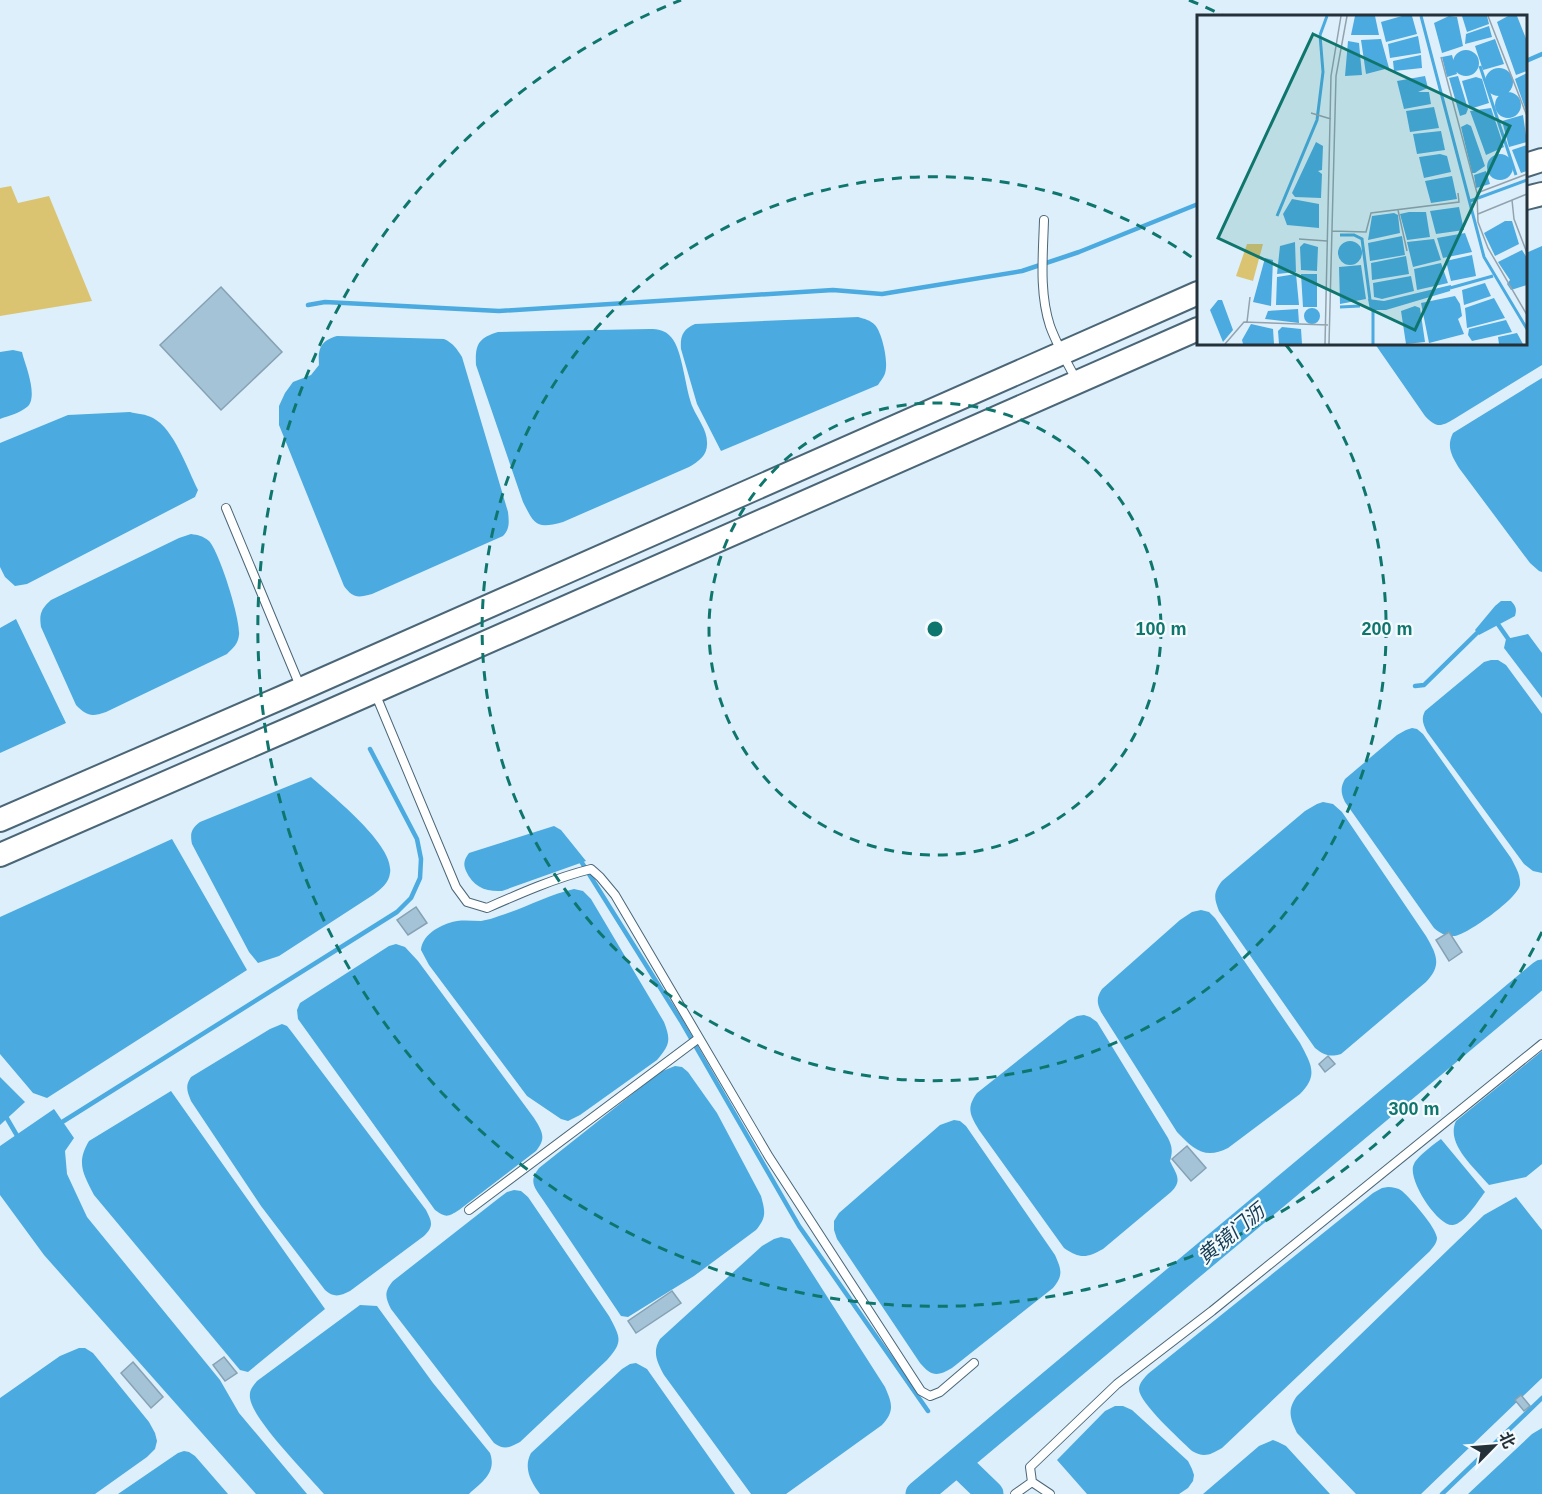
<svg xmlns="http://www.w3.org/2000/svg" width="1542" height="1494" font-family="Helvetica,'Noto Sans SC',sans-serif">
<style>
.green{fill:#dbc471}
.water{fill:#4baadf}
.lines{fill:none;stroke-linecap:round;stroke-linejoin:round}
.stream{stroke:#4baadf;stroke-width:4.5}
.river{stroke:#4baadf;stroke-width:27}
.building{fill:#a5c3d6;stroke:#85a2b4;stroke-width:1.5}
.service-casing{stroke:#4b6677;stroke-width:10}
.secondary-casing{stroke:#4b6677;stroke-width:26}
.service{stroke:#fff;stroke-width:8}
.secondary{stroke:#fff;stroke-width:22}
.ring{fill:none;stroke:#0f766e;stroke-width:3;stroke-dasharray:10 8}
.labels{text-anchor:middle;stroke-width:4.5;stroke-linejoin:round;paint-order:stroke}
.water-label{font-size:20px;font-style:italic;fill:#133c52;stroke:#f4fafe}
.inset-river{fill:none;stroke:#4baadf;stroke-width:3}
.inset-road{fill:none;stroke:#93a3ad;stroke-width:1.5}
.view{fill:#0f766e;fill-opacity:0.15;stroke:#0f766e;stroke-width:3}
.inset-edge{fill:none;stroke:#253138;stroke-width:3}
.centre{fill:#0f766e;stroke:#f4fafe;stroke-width:3}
.ring-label{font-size:18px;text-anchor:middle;font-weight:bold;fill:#0f766e;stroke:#f4fafe;stroke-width:4.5;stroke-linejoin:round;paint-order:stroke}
</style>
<rect width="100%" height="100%" fill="#dceffb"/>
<path class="green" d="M11,186L18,203L49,196L92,301L0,316V188Z"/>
<path class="water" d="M1542,246V365L1454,419C1441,427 1436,428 1425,416L1375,344H1526V253Z
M858,317C865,319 870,320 875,325C882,333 887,357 886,367C886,375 882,379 878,385L721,451L697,404L681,349C680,336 683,329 695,324Z
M650,329C658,329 665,330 671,337C683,350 685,390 693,408C698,419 707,430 707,442C708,455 699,461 689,467L563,522C537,529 535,526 523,502L476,365C475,345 478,338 498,332Z
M337,336L444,339C453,343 457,349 462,357L508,512C509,521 510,529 503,536L372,594C357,598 353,598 344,586L279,425V406L285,393L293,382L311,375L319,365C318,349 320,341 337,336Z
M13,350L22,352L23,356C27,369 38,398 27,407C20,413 8,416 0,419V352Z
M1542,378V572L1539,571L1530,563L1459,468C1452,456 1446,447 1453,433Z
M130,412C137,414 146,414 153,418C174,429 187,468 198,490L195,497L27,584L15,586L5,577L0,567V443L68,415Z
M191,534C198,535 203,536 209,541C219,551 241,620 239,635C238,644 233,648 227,654L106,712C91,717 87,716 76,705L41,627C39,614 41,609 51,600L179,538Z
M1501,601H1511C1516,606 1517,609 1515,616L1479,635L1475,630L1495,606Z
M16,619L66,723L0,753V628Z
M1528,634L1542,653V698L1504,648L1506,639Z
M1491,660H1498L1506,665L1542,714V873L1533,871L1524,864L1427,732C1423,724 1421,719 1425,711L1484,662Z
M1412,728L1417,729L1423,734L1511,858C1515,866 1521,875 1520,885C1518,898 1468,934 1455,936C1446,937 1440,933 1434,928L1345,802C1341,793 1340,788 1345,779L1397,735L1406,730Z
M311,777C331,795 395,845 390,873C389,883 381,889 373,895L279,956L258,963L249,952L192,844C190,833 191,829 200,822Z
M1323,802L1333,804L1342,812L1426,936C1437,955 1442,965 1426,982L1341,1054C1330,1057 1325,1056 1315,1048L1219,911C1214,898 1213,893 1222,881L1305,811L1317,804Z
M554,826L561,830L586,861L502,891C486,892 473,887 466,871C463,864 464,860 469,853Z
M172,839L247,970L47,1098L33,1093L0,1054V917Z
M574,889L583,891L591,899L664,1022C671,1040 670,1045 657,1060L580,1115L568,1121L561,1119L527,1096L429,965L421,950C422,936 437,927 449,923C460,919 470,921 481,921C487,920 494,918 499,916C525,908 548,895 574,889Z
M1201,910L1209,912L1215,918L1300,1043C1311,1064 1319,1075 1300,1094L1228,1148C1205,1160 1193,1149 1177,1132L1101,1012C1097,1003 1096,998 1102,989L1180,920L1192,912Z
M396,944L405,947L418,961L534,1118C542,1131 547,1138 536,1151L459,1210C448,1217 446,1218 435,1210L298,1019L297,1010L300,1003L389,946Z
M1084,1015L1090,1017L1097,1022L1168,1138C1172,1146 1173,1151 1170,1161C1176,1174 1183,1180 1171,1192L1103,1249C1087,1258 1080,1259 1064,1248L979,1130C970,1115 966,1108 977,1093L1069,1020L1077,1016Z
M282,1024L287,1026L291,1031L426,1210C432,1222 434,1226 424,1236L350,1291C340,1296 334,1298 325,1290L261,1206L191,1101C187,1091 185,1086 191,1077L270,1029Z
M1542,1051V1164L1526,1177L1489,1185C1476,1169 1445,1144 1456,1121Z
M675,1066L682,1067L688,1072L717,1113L761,1196C765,1211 767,1217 756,1230L694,1276L628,1317L621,1316L543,1200C535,1188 528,1182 539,1168L660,1072Z
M0,1077L25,1102L0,1125Z
M171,1091L325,1309L248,1372L240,1370L94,1195C83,1173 76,1163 89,1141Z
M54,1109L74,1138L65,1151L67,1174L87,1217L220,1380L239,1413L307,1494H256L44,1255L0,1195V1146Z
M954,1120L960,1121L966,1126L1055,1255C1061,1269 1064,1275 1053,1288L952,1368C937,1377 931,1376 920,1363L837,1239L834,1230V1221L839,1213L940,1125Z
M1441,1139L1485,1192C1478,1201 1464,1224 1453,1225C1438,1227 1406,1178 1414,1164C1417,1157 1434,1144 1441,1139Z
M1388,1187C1393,1187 1398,1188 1402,1191C1411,1199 1436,1227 1437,1238C1437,1243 1433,1247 1430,1251L1222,1448C1210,1455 1204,1458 1192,1451C1181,1440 1139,1403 1139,1389C1139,1383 1145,1377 1149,1373L1373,1193L1382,1188Z
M514,1190L521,1191L528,1197L609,1316C620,1337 624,1341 607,1360L520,1442C509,1448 504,1450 494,1443L391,1309C385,1297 384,1292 393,1281L499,1198L507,1192Z
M1516,1197L1542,1230V1378L1421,1494H1356L1297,1433C1290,1418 1287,1410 1297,1396L1484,1215Z
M781,1237L790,1239L796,1248L885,1387C892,1403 895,1411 882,1425L786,1494H751L664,1375C657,1362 652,1352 660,1339L762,1246L774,1239Z
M360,1305L377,1306L433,1383L490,1453C497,1473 482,1482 469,1494H324C308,1475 252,1419 250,1398C249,1390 253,1386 257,1381Z
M79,1348H85L93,1353L149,1422L155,1433L157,1441L155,1449L147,1457L95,1494H0V1398L60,1356Z
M636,1363L647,1369L735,1494H540C531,1482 523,1468 531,1453L622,1369L630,1364Z
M1115,1406H1123L1132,1410L1188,1461L1192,1469L1194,1475L1193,1481L1188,1488L1179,1494H1087L1057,1460L1105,1411Z
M1542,1428V1494H1468L1532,1434Z
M1273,1440L1278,1442L1286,1446L1330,1494H1203L1259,1446Z
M184,1451L189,1452L195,1456L228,1494H118L178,1453Z"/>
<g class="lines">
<path class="stream" d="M1526,61L1542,54
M308,305L325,302L499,311L833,290L882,294L1022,271L1079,252L1198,204
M1495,620L1511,643
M1415,686L1424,685L1479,631
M579,858L681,1021L799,1226L928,1411
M5,1115L19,1139
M59,1124L397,912L411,898L420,878L421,859L417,839L370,749
M1442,1494L1542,1398"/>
<path class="river" d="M958,1463L990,1494
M919,1494L1542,973"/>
</g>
<path class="building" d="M221,287L282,352L221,410L160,345Z
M416,907L427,923L408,935L397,920Z
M1449,932L1462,952L1449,961L1436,940Z
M1328,1056L1335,1064L1325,1072L1319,1064Z
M1187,1146L1206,1168L1191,1181L1172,1159Z
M672,1291L681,1303L636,1333L628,1321Z
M224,1357L237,1373L225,1381L213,1365Z
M133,1362L163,1397L151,1408L121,1373Z
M1521,1395L1530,1406L1524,1411L1515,1400Z"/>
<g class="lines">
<g class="service-casing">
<path id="service" d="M1044,220C1043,255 1039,292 1050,326C1057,345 1067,363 1077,381
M226,508L300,686
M375,693L456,887L467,902L487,908C521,893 555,878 591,869L600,877L615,895L769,1157L921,1391L930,1396L940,1392L974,1363
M469,1210L699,1038
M1032,1482L1050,1494
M1015,1494L1032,1482L1030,1467L1117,1384L1212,1311L1542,1044"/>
</g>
<g class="secondary-casing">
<path id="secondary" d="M1526,165L1542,160
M1526,198L1542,194
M0,820L283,697L1198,293
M0,855L296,726L1198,329"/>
</g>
<use href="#service" class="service"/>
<use href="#secondary" class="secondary"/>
</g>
<g class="ring">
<circle cx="935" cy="629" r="226"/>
<path d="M1286 345A452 452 0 1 1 1197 261"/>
<path d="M1542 932A678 678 0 1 1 681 0M1189 0A678 678 0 0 1 1222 15"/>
</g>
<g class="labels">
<g class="water-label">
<text transform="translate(1231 1234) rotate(-40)" y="7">黄镜门沥</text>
</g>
</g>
<g transform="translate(1197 15)">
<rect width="330" height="330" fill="#dceffb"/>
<path d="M50,229H66L56,266L39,261Z" fill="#dbc471"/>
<path d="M158,1H178L182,20H154ZM205,1H215L220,19L189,27L184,7ZM252,1L260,2L266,31L245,38L237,8ZM265,1H290L292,9L270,17ZM311,1H320L330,26V56L319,60L300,7ZM292,11L295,22L268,29L269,19ZM221,21L224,38L193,43L191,29ZM184,24L192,53L169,59L164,25ZM298,24L307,49L286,55L278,31ZM151,26L162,28L165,60L148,61ZM256 48a13 13 0 1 1 26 0a13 13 0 1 1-26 0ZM224,40L225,53L197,56L196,46ZM255,40L260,59L250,62L245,42ZM288 67a14 14 0 1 1 28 0a14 14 0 1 1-28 0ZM330,58V99L318,64ZM228,61L231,73L221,77H232L234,89L207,94L200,66ZM261,61L271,94L269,99L263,101L252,63ZM279,62L285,64L292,88L273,94L265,66ZM298 90a13 13 0 1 1 26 0a13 13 0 1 1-26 0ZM237,92L242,113L213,117L209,96ZM294,93L307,132L289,140L273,96ZM326,100L330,127L312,132L305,106ZM270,109L274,111L288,151L278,158H275L264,112ZM244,116L248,135L220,139L216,119ZM119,127L126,131L125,155L121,156L125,159L124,183L98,182L95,178ZM330,130V156L324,158L315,135ZM243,139L250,141L254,157L227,163L222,142ZM290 152a13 13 0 1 1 26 0a13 13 0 1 1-26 0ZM289,156L293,169L279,173L277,160ZM255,161L260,184L234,188L228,166ZM95,184L122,189V213L90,210L86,199ZM262,192L267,215L239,219L233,196ZM212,197H229L233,222L210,225L203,199ZM197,198L201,200L203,218L171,225L175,201ZM308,206H315L322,229L298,241L287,218ZM268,218L275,237L246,243L240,223ZM205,221L208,240L173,246L171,228ZM237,224L244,245L216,252L210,227ZM141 238a12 12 0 1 1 24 0a12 12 0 1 1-24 0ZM98,227L99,257L80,259L83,231ZM107,228L121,232L120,256L104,255L103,232ZM325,235L330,243V270L314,275L310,269L313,265L301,247ZM275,240L279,261L254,266L249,246ZM209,241L212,259L175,265L174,248ZM68,243L76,245L74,291L56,287ZM244,248L251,268L220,275L217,254ZM164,250L169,284L143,289L142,252ZM99,259L102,290H79L80,262ZM104,259H120V292H106ZM214,261L217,276L185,284L177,282L176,268ZM288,268L294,281L267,290L265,275ZM254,270L253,276L189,295H173L171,284L187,286ZM258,281L263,289L265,301L261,304L267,319L232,328L224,288ZM297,283L308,303L270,313L268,293ZM21,285H25L36,315L26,327L13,295ZM218,291L223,293L228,327L209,329L204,296ZM107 301a8 8 0 1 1 16 0a8 8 0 1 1-16 0ZM101,294L102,308L68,304L71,296ZM309,305L315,317L275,326L271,320L272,314ZM54,309L76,314L77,329H46L45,325ZM85,312L104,314L105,329H82L81,316ZM320,318L326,329H302L301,322Z" fill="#4baadf"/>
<path class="inset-river" d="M224,1L287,242L330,314M123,20L130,1M283,51L319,160M273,186L330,165M80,201L120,105L126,57L123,20M143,220H157L165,224L173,285M253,273L296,261M143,292L163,291M176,296V329"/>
<path class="inset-road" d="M291,1L330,101M244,42L280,178L281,207L291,233L330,300M114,98L134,104M280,178L330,159M315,185L317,204L330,238M201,195L210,236M281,199L330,179M135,216L169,217L174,198L262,187L261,178M102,224L130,226M50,307L53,282M28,329L47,307L131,310M128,329L134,61L144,1M132,329L139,61L150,1"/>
<path class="view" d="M116,19L313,111L218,315L21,223Z"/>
<rect width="330" height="330" class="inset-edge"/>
</g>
<circle cx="935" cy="629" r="9" class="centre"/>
<g class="ring-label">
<text x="1161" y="635">100 m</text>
<text x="1387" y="635">200 m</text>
<text x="1414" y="1115">300 m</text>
</g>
<g transform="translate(1494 1446) rotate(65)" stroke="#f4fafe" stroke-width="4.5" paint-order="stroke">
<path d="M0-4.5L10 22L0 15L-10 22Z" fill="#253138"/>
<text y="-9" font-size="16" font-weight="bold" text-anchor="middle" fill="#253138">北</text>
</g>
</svg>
